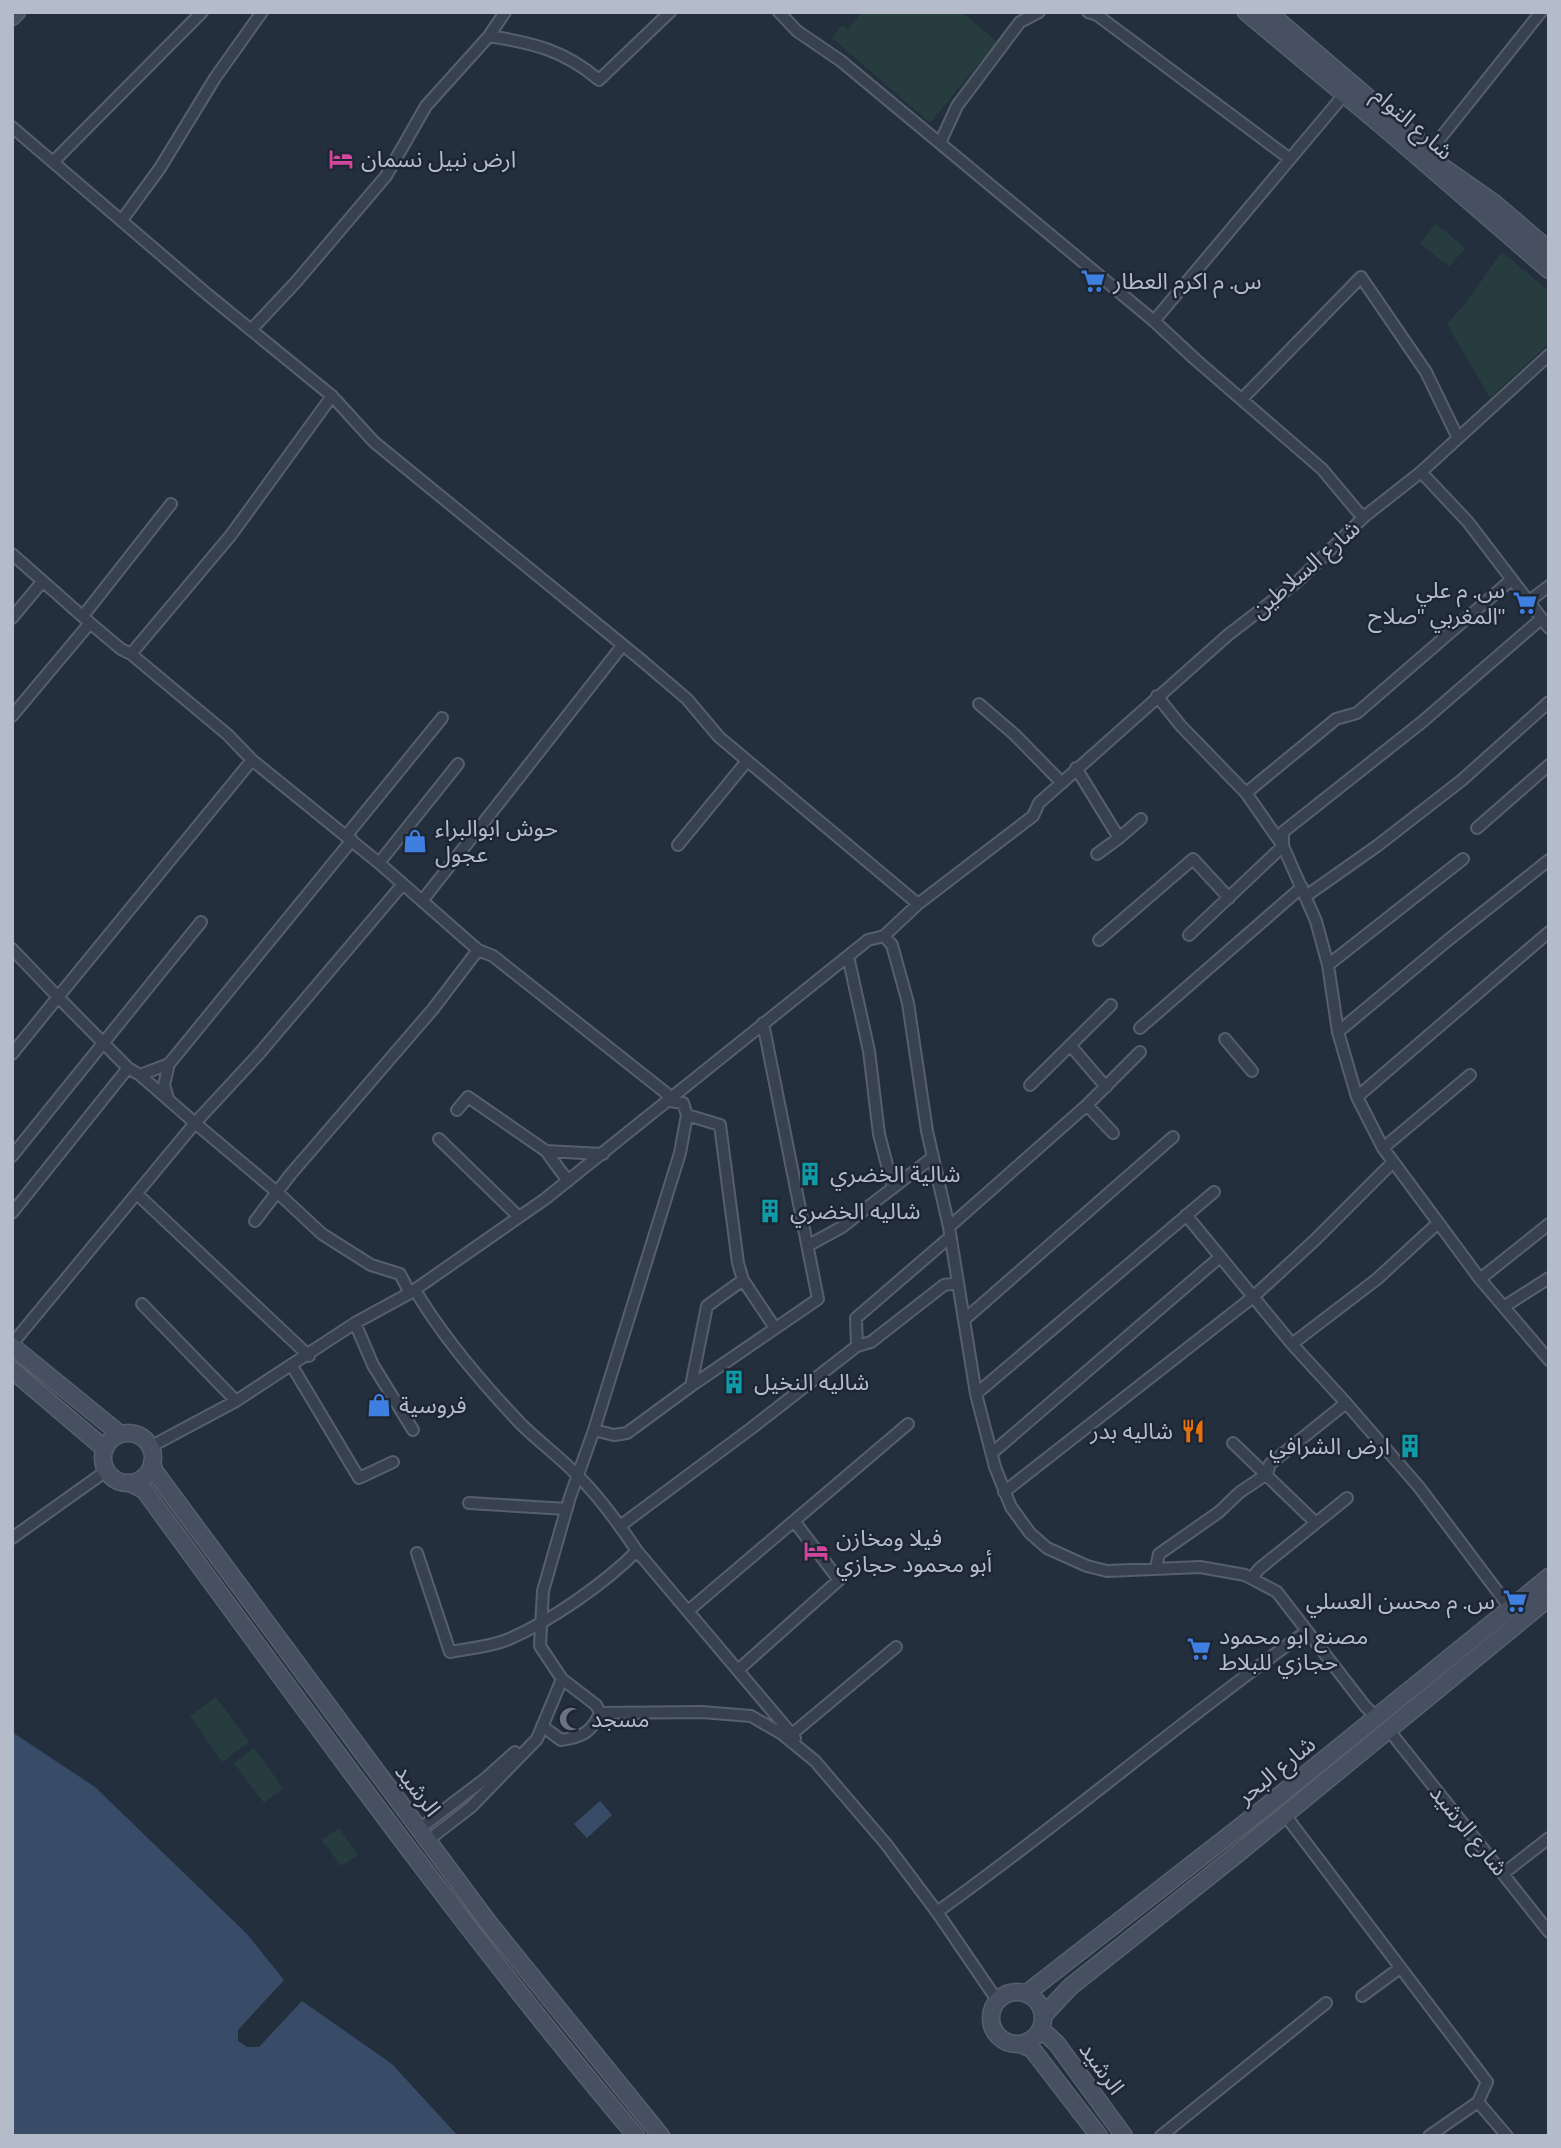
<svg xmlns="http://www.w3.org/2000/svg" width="1561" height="2148" font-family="Karla,'Noto Sans Arabic',sans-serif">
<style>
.green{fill:#263c3f}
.water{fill:#394c67}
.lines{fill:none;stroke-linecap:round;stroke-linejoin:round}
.street-casing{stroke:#565f6c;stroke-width:14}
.secondary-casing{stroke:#565f6c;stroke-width:19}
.street{stroke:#38414e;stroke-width:10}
.secondary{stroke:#465061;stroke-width:16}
.labels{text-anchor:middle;stroke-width:5;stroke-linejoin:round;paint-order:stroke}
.street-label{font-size:23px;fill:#b4bcc9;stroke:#1d2633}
.poi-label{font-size:23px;fill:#b4bcc9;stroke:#1d2633;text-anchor:start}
</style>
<rect width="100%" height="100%" fill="#242f3e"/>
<path class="green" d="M862,12H962L997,42L930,123L832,38L842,25L848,29Z
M1436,224L1465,248L1449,267L1420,243Z
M1502,252L1549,291V343L1490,398L1447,324L1464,305Z
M216,1697L249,1742L222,1762L190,1716Z
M254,1748L283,1788L264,1803L234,1763Z
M339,1828L358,1855L341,1866L322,1840Z"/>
<path class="water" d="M12,1732L95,1787L247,1934L284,1980L238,2030V2041L247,2047H259L302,2001L392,2064L458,2136H12Z
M600,1801L612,1815L587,1838L574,1824Z"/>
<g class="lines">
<g class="street-casing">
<path id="street" d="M779,12L797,31L841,61L1154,321L1196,360L1322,469L1358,512L1365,516
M1088,12L1097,15L1290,159
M489,36C533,43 564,50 599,80L670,12
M12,127L207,294L332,396L374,442L640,659L687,699L719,737L918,904
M940,143L957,106L1020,22L1039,12
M1430,151L1541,12
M54,161L202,12
M122,220L160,168L215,78L262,12
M1154,321L1348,90
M251,330L296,282L386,176L426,106L489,36L505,12
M1242,399L1361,277L1426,372L1457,436
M1421,472L1468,522L1549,628
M12,554L90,623L121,649L131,654L228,735L252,760L379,863L478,950L493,956L666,1093L670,1101L683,1103L687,1115L680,1153L594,1430L570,1497L543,1591L540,1646L562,1679L596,1705L600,1713L702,1712L751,1716L782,1734L815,1761L886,1844L937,1912L997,2000
M1528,602L1549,586
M83,616L171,504
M12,618L42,582
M131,654L231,535L332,396
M1157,696L1181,726L1246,793L1283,846L1316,921L1328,965L1338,1032L1357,1097L1383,1148L1480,1279L1549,1360
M979,704L1015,735L1062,783
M12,716L90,623
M1076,768L1119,838L1097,854
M1246,793L1336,719L1357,713L1511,580
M1477,828L1549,765
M346,836L442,718
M1119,838L1141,819
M678,845L747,761
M379,863L458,764
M403,884L258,1055L195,1123L278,1193L322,1234L371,1265L400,1274L410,1293
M1306,896L1377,846L1462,780L1549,702
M422,901L622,646
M1189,935L1283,846V832L1422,722L1541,619
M884,936L892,945L908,1003L927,1131L949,1227L976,1394L995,1467L1011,1507L1030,1533L1047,1548L1087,1566L1107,1571L1200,1567L1245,1575L1277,1592L1365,1706L1376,1717
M1099,940L1193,859L1229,898
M12,949L58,997L12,1054
M848,956L869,1051L879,1134L893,1188
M1328,965L1463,859
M1140,1028L1302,887
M1338,1032L1447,941L1549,860
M1225,1039L1252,1071
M1070,1045L1106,1087
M140,1075L128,1068L58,997L252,760
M1030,1085L1111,1005
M1357,1097L1549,932
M168,1098L164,1085L169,1064
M1087,1105L1113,1133
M457,1110L468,1097L546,1151L568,1181
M687,1115L720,1125L738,1263L743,1280L707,1306L691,1386
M439,1139L519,1217
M1383,1148L1470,1075
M546,1151L603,1154
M12,1156L201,922
M137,1194L309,1356
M12,1213L128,1068
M255,1221L290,1175L433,1009L478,950
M949,1227L1087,1105L1140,1052
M809,1245L842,1227L933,1157
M1480,1279L1549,1224
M743,1280L775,1328
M415,1290C444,1339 482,1383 521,1424C539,1442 560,1457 577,1475C600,1497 619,1524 637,1551C605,1583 551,1621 509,1639C491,1647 469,1648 450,1652L417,1553
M142,1304L236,1401
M1505,1306L1549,1278
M964,1320L1173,1137
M355,1323L373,1365L413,1430
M12,1344L195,1123L140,1075L169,1064L352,840
M1292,1344L1377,1279L1438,1223
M857,1346L871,1342L944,1285L958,1283
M292,1366L359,1478L393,1462
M976,1394L1214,1192
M1346,1403L1419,1487L1510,1608
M594,1430L614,1435L627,1433L691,1386L818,1299L763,1023
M1233,1443L1316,1523
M150,1447L236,1401L355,1323L410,1293L545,1199L868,940L884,936L918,904L1033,816L1039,803L1228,635L1298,581L1365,516L1421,472L1549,355
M992,1453L1220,1257
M1004,1492L1253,1297L1315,1240L1393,1162
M469,1503L567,1509
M620,1526L749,1430L857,1346L856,1318L950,1237
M12,1538L106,1471
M637,1551L795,1738
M1156,1568L1159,1554L1219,1512L1240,1492L1267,1474L1270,1464L1346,1403L1292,1344L1186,1215
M1252,1578L1259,1569L1347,1498
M688,1611L908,1424
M738,1670L839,1580L794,1521
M542,1726L561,1740C582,1737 591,1733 600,1713
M1388,1729L1549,1932
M792,1734L896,1647
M1285,1815L1487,2082L1478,2102L1429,2136
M419,1829L486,1778L515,1752
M427,1841L471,1807L537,1739L562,1679
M1504,1873L1549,1838
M937,1912C1064,1822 1181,1720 1307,1631
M1362,1996L1400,1968
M1478,2102L1507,2136
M1161,2136L1326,2003"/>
</g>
<g class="secondary-casing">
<path id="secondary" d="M1246,12L1387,130L1549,270
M1268,12L1434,154L1437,163L1494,203L1549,250
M12,17L17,12
M12,1346L120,1434
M12,1370L105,1449
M103 1458a25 25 0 1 1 50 0a25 25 0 1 1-50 0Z
M152,1463L155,1472L488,1922L661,2136
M130,1483L144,1490C304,1708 462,1929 636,2136
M991 2018a26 26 0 1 1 52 0a26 26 0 1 1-52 0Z
M1027,1993L1263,1809L1549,1577
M1044,2015L1070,1987L1236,1855L1549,1598
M1041,2029L1057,2044L1124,2136
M1021,2044L1032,2049L1099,2136"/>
</g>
<use href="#street" class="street"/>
<use href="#secondary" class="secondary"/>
</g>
<defs>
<g id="hotel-bare" transform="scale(1.89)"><path d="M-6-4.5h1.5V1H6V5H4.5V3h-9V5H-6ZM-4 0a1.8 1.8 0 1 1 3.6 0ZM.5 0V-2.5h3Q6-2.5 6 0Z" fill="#d1479c" stroke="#1d2633" stroke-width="2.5" paint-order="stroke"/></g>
<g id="supermarket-bare" transform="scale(1.89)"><path d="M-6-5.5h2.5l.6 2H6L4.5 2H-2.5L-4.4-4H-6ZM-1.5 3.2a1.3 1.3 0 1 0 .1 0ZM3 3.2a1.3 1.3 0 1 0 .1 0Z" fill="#3f7fe0" stroke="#1d2633" stroke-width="2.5" paint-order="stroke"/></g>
<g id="shop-bare" transform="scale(1.89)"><path d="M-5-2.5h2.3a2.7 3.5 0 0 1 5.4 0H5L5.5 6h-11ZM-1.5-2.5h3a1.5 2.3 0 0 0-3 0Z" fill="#3f7fe0" stroke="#1d2633" stroke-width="2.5" paint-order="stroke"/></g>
<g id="building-bare" transform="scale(1.89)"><path d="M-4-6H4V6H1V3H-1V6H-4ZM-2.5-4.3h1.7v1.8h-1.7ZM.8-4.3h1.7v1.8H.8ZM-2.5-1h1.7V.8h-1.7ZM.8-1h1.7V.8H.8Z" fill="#0f9aa8" stroke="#1d2633" stroke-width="2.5" paint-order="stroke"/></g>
<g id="restaurant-bare" transform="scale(1.89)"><path d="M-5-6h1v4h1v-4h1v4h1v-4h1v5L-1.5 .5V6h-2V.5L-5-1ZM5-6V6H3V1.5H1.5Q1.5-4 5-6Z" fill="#e8710a" stroke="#1d2633" stroke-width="2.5" paint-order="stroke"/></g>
<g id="mosque-bare" transform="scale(1.89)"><path d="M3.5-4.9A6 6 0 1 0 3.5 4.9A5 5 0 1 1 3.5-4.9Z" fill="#6b7280" stroke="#1d2633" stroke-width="2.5" paint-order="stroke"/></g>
</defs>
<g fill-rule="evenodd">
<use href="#hotel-bare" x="341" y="159"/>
<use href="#supermarket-bare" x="1093" y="281"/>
<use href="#supermarket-bare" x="1525" y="603"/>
<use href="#shop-bare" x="415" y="841"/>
<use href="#building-bare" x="810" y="1174"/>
<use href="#building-bare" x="770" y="1211"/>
<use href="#building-bare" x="734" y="1382"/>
<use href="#shop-bare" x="379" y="1405"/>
<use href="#restaurant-bare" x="1193" y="1431"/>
<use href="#building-bare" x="1410" y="1446"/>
<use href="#hotel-bare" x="816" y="1551"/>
<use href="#supermarket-bare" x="1515" y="1601"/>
<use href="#supermarket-bare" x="1199" y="1649"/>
<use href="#mosque-bare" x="571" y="1719"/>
</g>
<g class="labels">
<g class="street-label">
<text transform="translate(1413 123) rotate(41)" y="8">شارع التوام</text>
<text transform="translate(1305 569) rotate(-41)" y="8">شارع السلاطين</text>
<text transform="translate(1276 1770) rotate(-39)" y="8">شارع البحر</text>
<text transform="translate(418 1790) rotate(53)" y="8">الرشيد</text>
<text transform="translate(1469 1830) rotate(51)" y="8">شارع الرشيد</text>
<text transform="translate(1102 2068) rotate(54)" y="8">الرشيد</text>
</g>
<g class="poi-label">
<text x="361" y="167">ارض نبيل نسمان</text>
<text x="1113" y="289">س. م اكرم العطار</text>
<text x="1505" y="598" text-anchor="end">س. م علي<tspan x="1505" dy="26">المغربي "صلاح"</tspan></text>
<text x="435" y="836">حوش ابوالبراء<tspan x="435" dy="26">عجول</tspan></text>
<text x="830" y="1182">شالية الخضري</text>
<text x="790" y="1219">شاليه الخضري</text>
<text x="754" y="1390">شاليه النخيل</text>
<text x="399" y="1413">فروسية</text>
<text x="1173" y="1439" text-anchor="end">شاليه بدر</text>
<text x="1390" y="1454" text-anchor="end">ارض الشرافي</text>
<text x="836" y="1546">فيلا ومخازن<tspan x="836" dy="26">أبو محمود حجازي</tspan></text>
<text x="1495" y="1609" text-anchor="end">س. م محسن العسلي</text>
<text x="1219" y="1644">مصنع ابو محمود<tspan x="1219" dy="26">حجازي للبلاط</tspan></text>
<text x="591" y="1727">مسجد</text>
</g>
</g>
<rect width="1561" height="2148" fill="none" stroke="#b4bcc9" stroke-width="28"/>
</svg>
